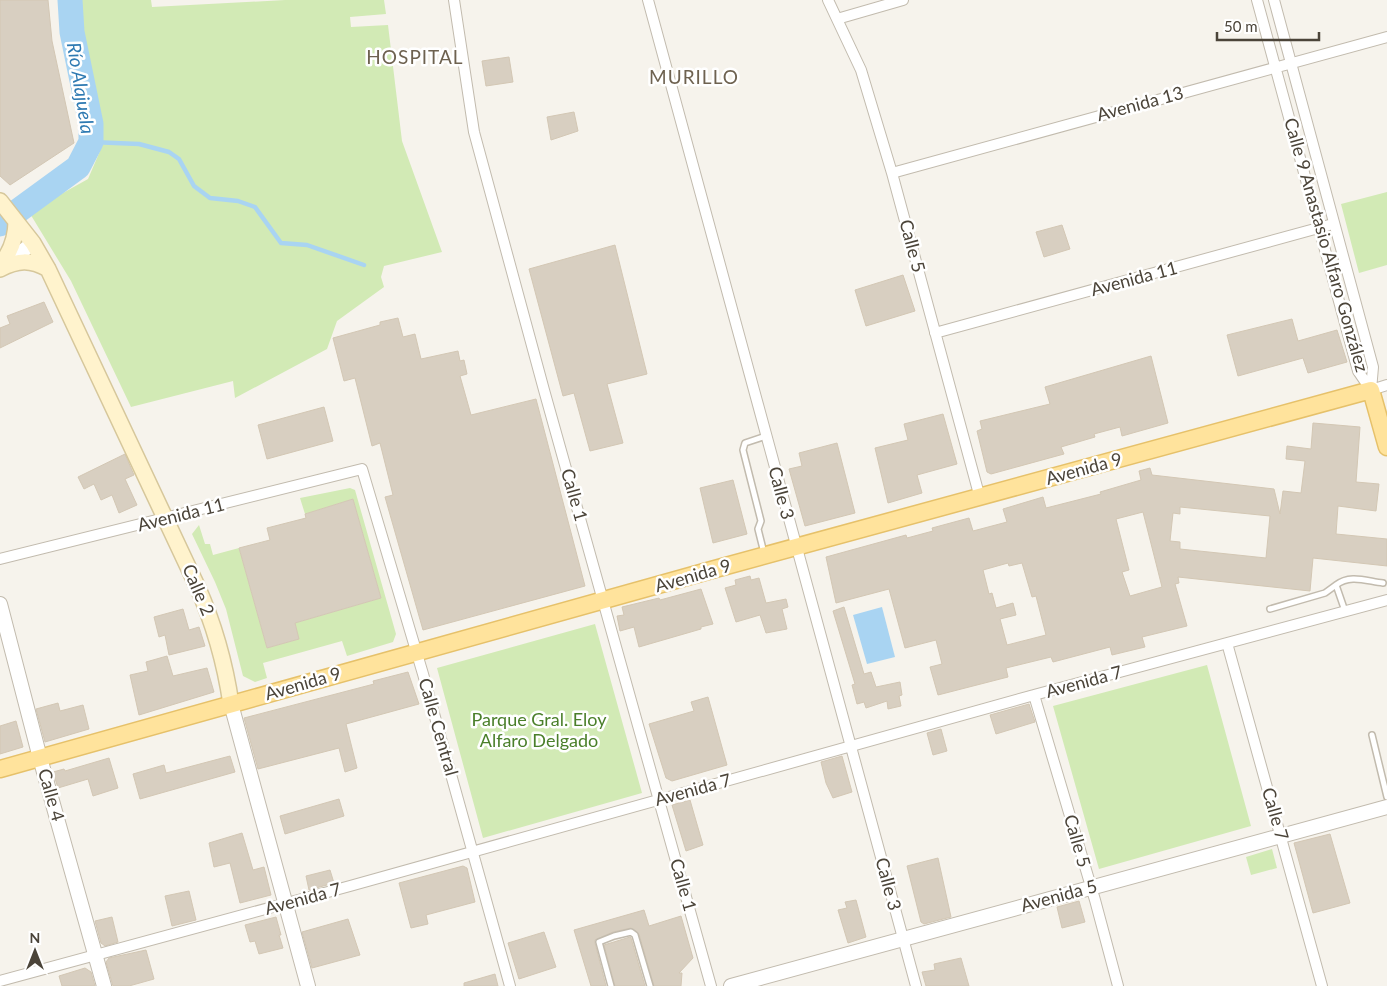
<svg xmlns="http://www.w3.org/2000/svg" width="1387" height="986" font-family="Lato,sans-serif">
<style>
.green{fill:#d2eab5}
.water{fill:#a9d4f2}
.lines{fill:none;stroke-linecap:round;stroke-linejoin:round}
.stream{stroke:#a9d4f2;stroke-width:4.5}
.river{stroke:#a9d4f2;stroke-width:25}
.building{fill:#d8cfc1;stroke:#d3c7b4;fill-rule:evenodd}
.service-casing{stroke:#c2bbae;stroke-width:8}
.minor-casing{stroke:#c2bbae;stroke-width:12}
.tertiary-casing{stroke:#c2bbae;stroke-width:16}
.secondary-casing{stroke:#d6c79b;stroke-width:18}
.primary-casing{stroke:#e6c16a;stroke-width:19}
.service{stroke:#fff;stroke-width:5}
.minor{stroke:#fff;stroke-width:10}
.tertiary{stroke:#fff;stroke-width:14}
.secondary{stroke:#fff3cd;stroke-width:15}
.primary{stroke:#ffe39c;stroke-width:16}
.labels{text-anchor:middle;stroke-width:5;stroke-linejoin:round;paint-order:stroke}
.street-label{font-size:18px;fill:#4b4439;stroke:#fff}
.park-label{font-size:18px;fill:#4a7f2a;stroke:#fff}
.neighbourhood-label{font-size:19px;letter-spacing:1px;fill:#6e6250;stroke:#fff}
.water-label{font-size:19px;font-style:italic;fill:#2e7ab2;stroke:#fff}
</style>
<rect width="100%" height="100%" fill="#f6f3ec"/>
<path class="green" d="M79,0H151L152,7L285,0H384L386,14L350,17L351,27L388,25L402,141L442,252L384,266L381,277L384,287L337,321L327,349L235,398L233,381L131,407L71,281L29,212L88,179L100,151L98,120L81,37Z
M1387,192V265L1359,273L1341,204Z
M350,488L355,490L396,634L393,642L347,656L342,641L263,663L267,678L255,682L243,676L226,609L215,582L192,534L199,525L205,544H210L213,555L239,548L267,648L299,639L295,623L381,598L353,499L305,514L300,498Z
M595,624L642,793L483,838L437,668Z
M1207,665L1251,826L1099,869L1053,706Z
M1272,849L1277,868L1251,875L1246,857Z"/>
<path class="water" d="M882,607L895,657L867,664L853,615Z"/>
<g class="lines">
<path class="stream" d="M91,142L139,144L169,152L179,159L194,186L210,198L238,201L255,207L281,243L307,245L364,265"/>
<path class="river" d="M0,224L78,167L91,142V124L72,32L70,0"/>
</g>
<path class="building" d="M0,0H48L52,41L74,143L10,185L0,176Z
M509,57L513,82L486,86L482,61Z
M574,112L578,131L551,140L547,117Z
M1062,225L1070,249L1044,257L1036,232Z
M615,245L647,374L607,384L623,443L590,451L574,393L563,396L529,269Z
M903,275L915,311L866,326L855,290Z
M44,302L53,322L0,348V328L10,324L7,316Z
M398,318L403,337L415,334L421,359L458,351L460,361L464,360L467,374L460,376L471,415L536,399L585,586L423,630L385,497L393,495L380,443L372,446L355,378L344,381L333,338L380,325V322Z
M1292,319L1298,341L1337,330L1347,362L1308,373L1303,358L1238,376L1227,335Z
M1151,356L1168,423L1122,436L1120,427L1094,434L1095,437L1061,447L1064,454L991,474L987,472L977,431L982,429L980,421L1050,404L1045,387Z
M324,407L333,441L267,459L258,425Z
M943,414L957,464L917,475L922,493L888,503L875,448L908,440L904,424Z
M1313,423L1360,427L1356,482L1379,484L1376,511L1338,506L1336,534L1387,539V566L1313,558L1310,591L1178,577L1179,583L1175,584L1187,626L1142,637L1145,647L1112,655L1110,647L1053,662L1051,657L1006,668L1008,677L938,695L930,667L942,664L936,640L905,648L889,589L836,603L826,557L906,535L907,538L933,531L932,528L969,518L973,531L1007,522L1003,509L1043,497L1046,508L1101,494L1100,492L1141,480L1139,471L1150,468L1152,475L1274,489L1280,514L1283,491L1301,493L1305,461L1286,459L1287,446L1311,449ZM1180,507L1270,516L1266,558L1180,549V542L1170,541L1173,513L1180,514ZM1143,512L1162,587L1130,596L1122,572L1129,570L1116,519ZM1008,563L1009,566L1022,563L1032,597L1036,596L1046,635L1007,645L1000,619L1016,615L1013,603L996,608L992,593L989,594L983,570Z
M837,443L855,513L805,526L789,469L802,466L799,453Z
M125,454L134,475L125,479L137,505L119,513L112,495L101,500L94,484L84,489L78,477Z
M733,480L747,534L713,543L700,488Z
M353,499L381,598L295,623L299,639L267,648L239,548L270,540L267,528L306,518L305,514Z
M750,576L751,580L759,578L766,603L786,599L788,607L782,609L787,629L766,633L760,615L736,622L725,588L736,585L735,580Z
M701,589L713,624L701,627V629L639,647L634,627L620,631L617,616L624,615L622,607L659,598L660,600Z
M844,607L864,674L871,672L876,687L900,682L902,695L899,696L901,706L888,709L887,701L866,708L864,702L857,704L852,685L855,684L833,611Z
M183,609L189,630L199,627L205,646L169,655L165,635L159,637L154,617Z
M167,656L173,676L207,668L214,692L139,715L130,675L148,671L146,662Z
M408,672L419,704L346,724L357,768L345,772L339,748L258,769L244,718L374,684L373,681Z
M708,697L727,765L672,781L666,778L649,724L694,711L691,702Z
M58,703L60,711L83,705L89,729L45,742L36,709Z
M1029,704L1035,722L996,734L990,715Z
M16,721L23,747L0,754V726Z
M941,729L947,751L933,755L927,733Z
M230,756L235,772L140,799L133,774L164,765L166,773Z
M842,756L852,792L833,798L826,783L821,762Z
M109,758L118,788L93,796L88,779L58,788L53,772L64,769L65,771Z
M339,799L344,816L285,834L280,816Z
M690,800L703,845L686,851L672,805Z
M242,833L253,870L264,867L271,895L240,903L230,863L214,867L209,843Z
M1330,834L1350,903L1313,913L1294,843Z
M938,858L951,917L924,924L921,922L907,866Z
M463,866L467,868L475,902L426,915L428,924L411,928L399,883Z
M330,870L334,883L309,890L306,876Z
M189,891L196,920L172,926L165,896Z
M856,900L866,937L848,943L838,910L847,908L845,902Z
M1079,901L1085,922L1062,928L1057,907Z
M644,910L649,926L681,916L693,958L679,973H682L681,986H654L639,934L631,928L613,932L595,940V943L606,986H591L574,930Z
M112,917L118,942L105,946L101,943L95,921Z
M276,917L281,935H279L283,948L259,954L255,941L250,942L245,925Z
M348,919L360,955L312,968L302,932Z
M544,932L556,967L519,979L508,943Z
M630,937L631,938L645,986H615L604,945Z
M146,950L154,979L129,986H113L106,962L109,958Z
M961,958L969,986H926L922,972L935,970L934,964Z
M85,968L91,972L95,986H62L59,976Z
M495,974L498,986H464V983Z"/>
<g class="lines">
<g class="service-casing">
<path id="service" d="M764,553L758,529L761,521L743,450L745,443L766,436
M1270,609L1325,593L1336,585
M1345,611L1336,585C1350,574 1366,581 1383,583
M1372,735L1387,797
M611,986L599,942L614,936L631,932L635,935L650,986"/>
</g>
<g class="minor-casing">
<path id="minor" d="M454,0L474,132L544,390L711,986
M648,0L916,986
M828,0L861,70L892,173L980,498
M1257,0L1358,371L1371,390
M1274,0L1373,367L1371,390
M837,19L903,0
M892,173L1387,37
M935,333L1333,224
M1371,390L1387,385
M0,559L362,469L423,674L510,986
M1227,643L1322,986
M1034,695L1095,900L1118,986
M0,981L350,886L1034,695L1387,600"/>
</g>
<g class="tertiary-casing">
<path id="tertiary" d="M3,266L33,243
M0,604L40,758L104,986
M231,704L308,986
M731,986L1387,807"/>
</g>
<g class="secondary-casing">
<path id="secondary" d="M0,201L33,243L48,269L197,586C214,624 225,663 231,704
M0,265C11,252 16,237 16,221
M0,269C18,260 30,259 48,269"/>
</g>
<g class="primary-casing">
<path id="primary" d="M0,769L715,569L1371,390L1387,447"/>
</g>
<use href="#service" class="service"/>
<use href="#minor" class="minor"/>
<use href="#tertiary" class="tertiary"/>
<use href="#secondary" class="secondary"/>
<use href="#primary" class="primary"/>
</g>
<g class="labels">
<g class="street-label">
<text transform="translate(1140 104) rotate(-15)" y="6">Avenida 13</text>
<text transform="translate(1326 245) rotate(74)" y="6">Calle 9 Anastasio Alfaro González</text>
<text transform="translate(912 246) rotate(75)" y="6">Calle 5</text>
<text transform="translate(1134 279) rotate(-15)" y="6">Avenida 11</text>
<text transform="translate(1084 469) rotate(-15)" y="6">Avenida 9</text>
<text transform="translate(781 493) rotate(75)" y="6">Calle 3</text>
<text transform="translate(574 495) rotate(74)" y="6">Calle 1</text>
<text transform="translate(181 515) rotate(-14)" y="6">Avenida 11</text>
<text transform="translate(693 576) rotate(-16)" y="6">Avenida 9</text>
<text transform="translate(198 590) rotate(67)" y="6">Calle 2</text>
<text transform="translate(1084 682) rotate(-15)" y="6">Avenida 7</text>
<text transform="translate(303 684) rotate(-16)" y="6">Avenida 9</text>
<text transform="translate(438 727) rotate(74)" y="6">Calle Central</text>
<text transform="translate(693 790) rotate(-15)" y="6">Avenida 7</text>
<text transform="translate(51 795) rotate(74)" y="6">Calle 4</text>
<text transform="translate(1275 814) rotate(74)" y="6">Calle 7</text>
<text transform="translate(1077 841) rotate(74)" y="6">Calle 5</text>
<text transform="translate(888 884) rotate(75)" y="6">Calle 3</text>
<text transform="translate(683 885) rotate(74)" y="6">Calle 1</text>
<text transform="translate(1059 896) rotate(-15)" y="6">Avenida 5</text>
<text transform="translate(303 899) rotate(-15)" y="6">Avenida 7</text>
</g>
<g class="park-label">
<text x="539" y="726">Parque Gral. Eloy<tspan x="539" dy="21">Alfaro Delgado</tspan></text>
</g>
<g class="neighbourhood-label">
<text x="415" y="64">HOSPITAL</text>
<text x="694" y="84">MURILLO</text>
</g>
<g class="water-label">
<text transform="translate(81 88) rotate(81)" y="7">Río Alajuela</text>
</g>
</g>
<g transform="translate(35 951)" stroke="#ffffff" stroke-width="4" paint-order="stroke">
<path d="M0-4L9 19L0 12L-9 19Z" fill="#4b4439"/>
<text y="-8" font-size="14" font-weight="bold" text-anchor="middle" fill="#4b4439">N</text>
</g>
<path d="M1217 32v8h102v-8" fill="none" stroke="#4b4439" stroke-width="2.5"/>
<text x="1224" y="32" font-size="15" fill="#4b4439" stroke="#ffffff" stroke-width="4" paint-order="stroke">50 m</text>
</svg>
